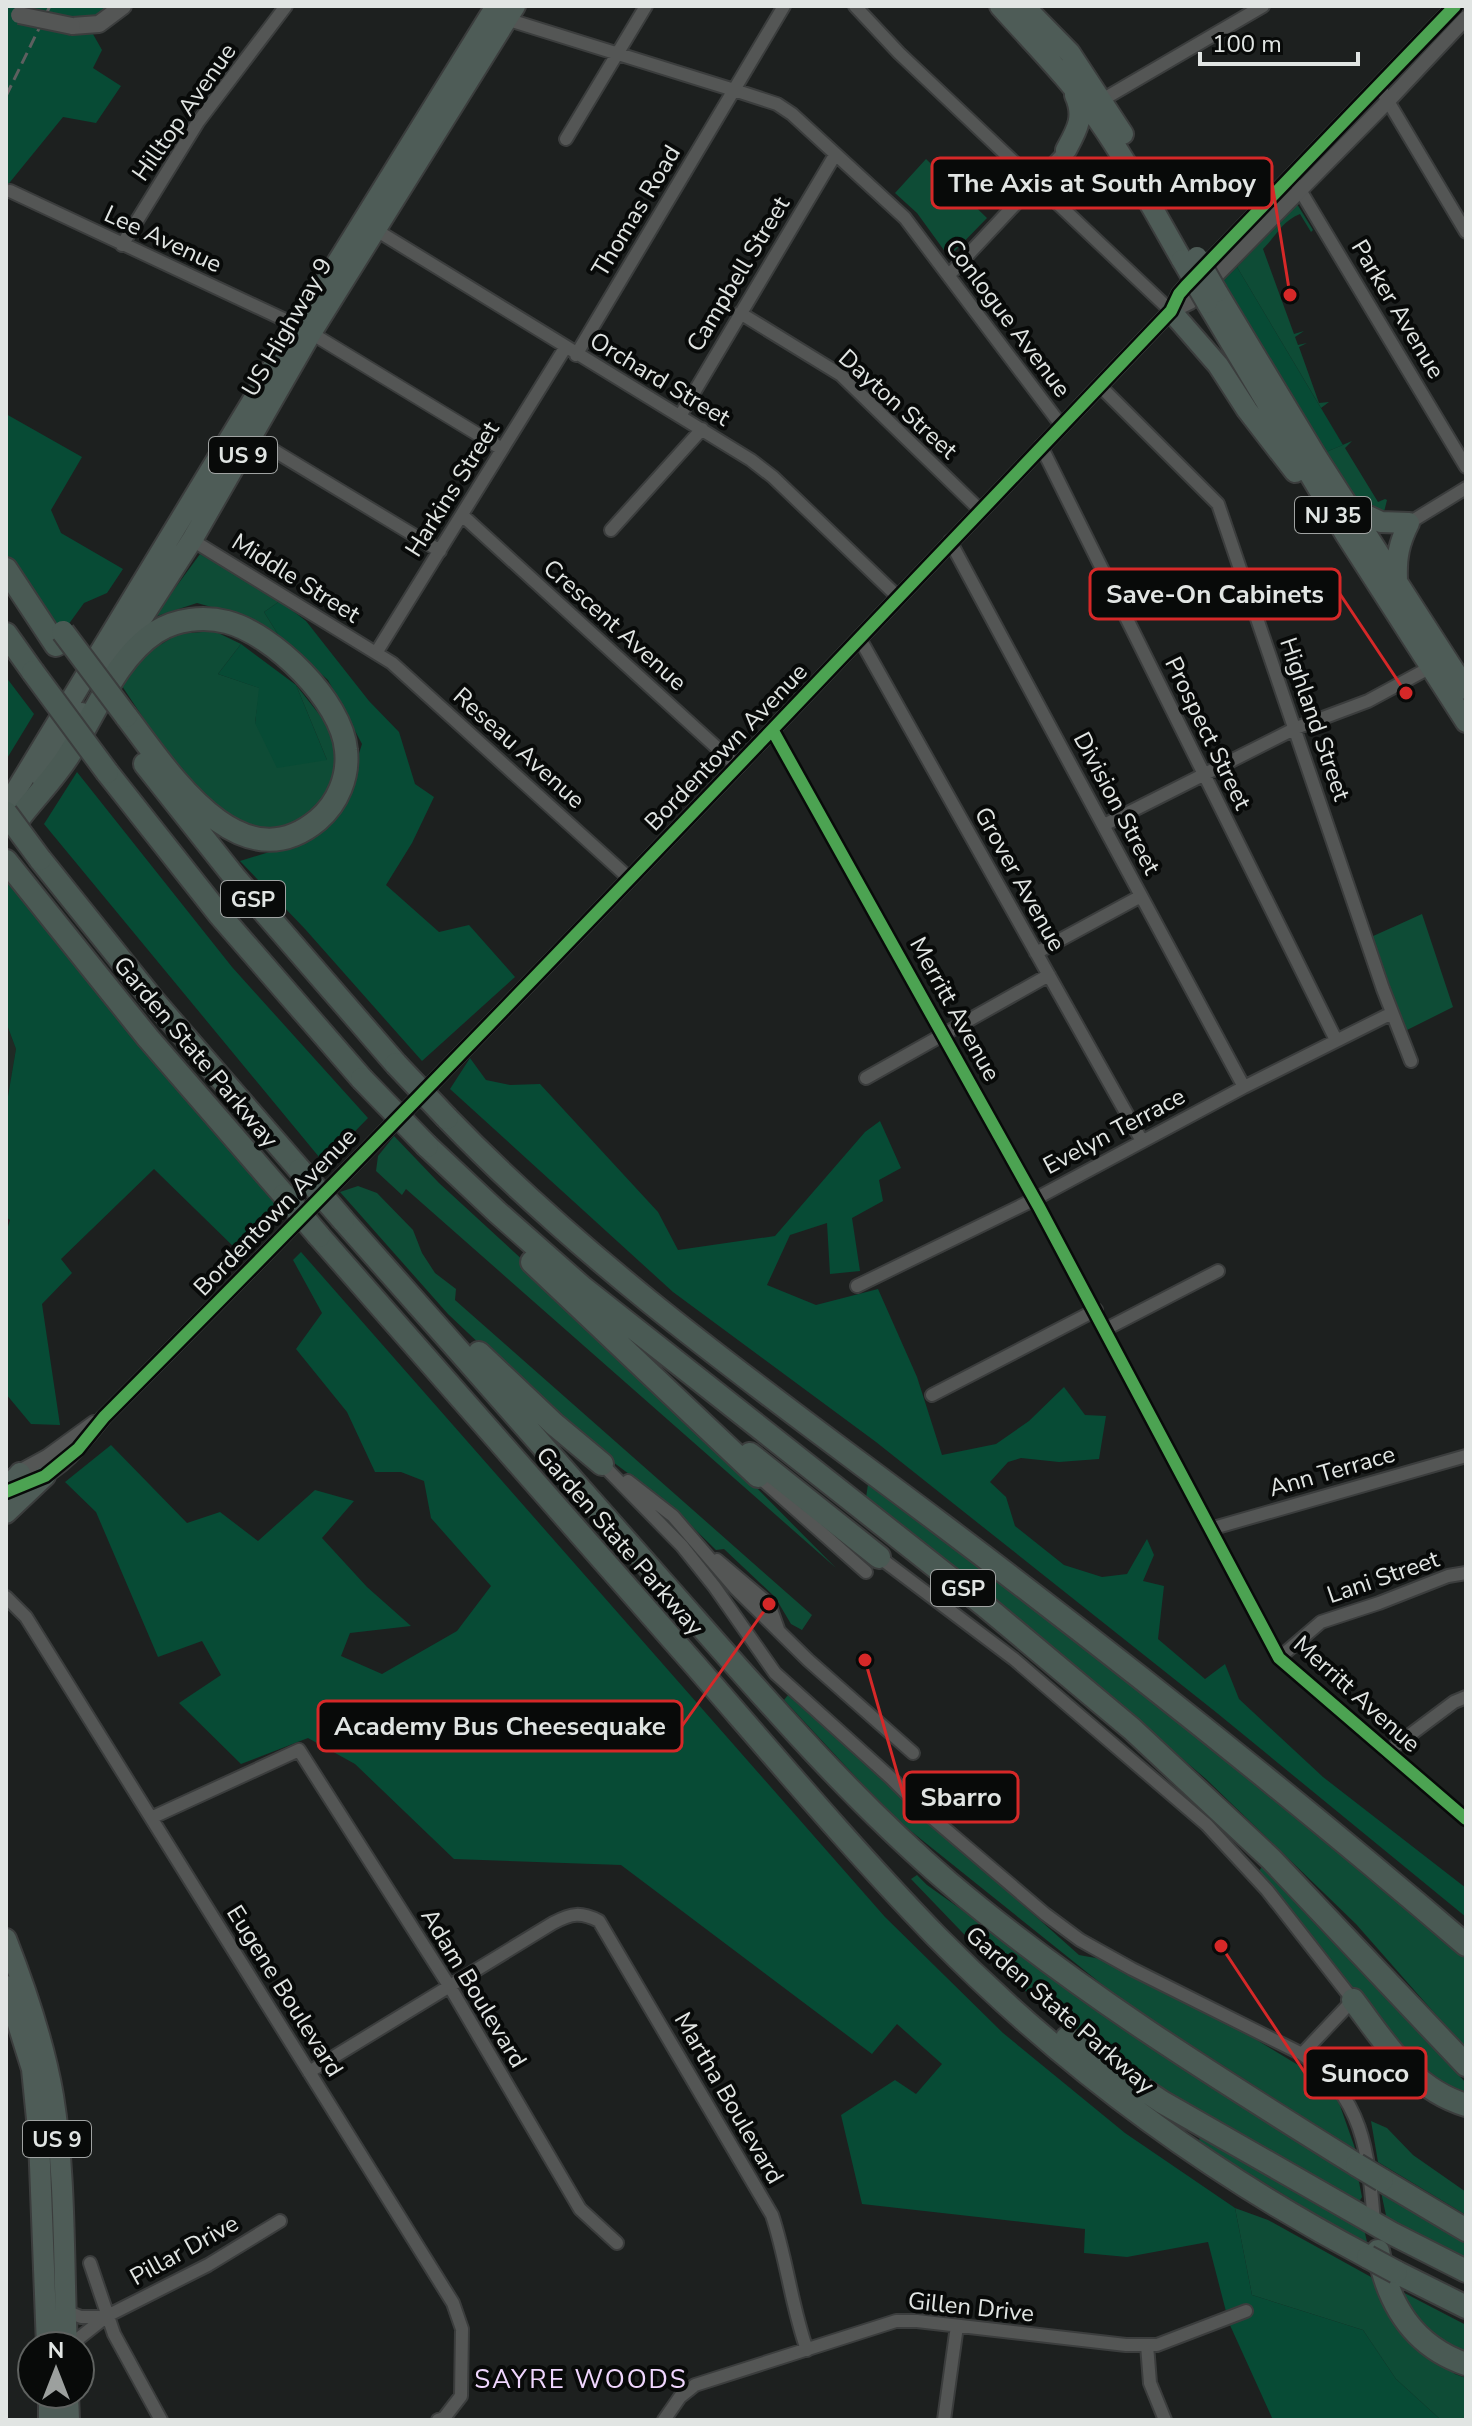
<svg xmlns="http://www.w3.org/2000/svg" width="1472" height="2426" font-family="'Nunito Sans',sans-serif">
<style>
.built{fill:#202a25}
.green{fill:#0e4c36}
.forest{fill:#074b35}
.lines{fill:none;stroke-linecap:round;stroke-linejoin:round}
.minor-casing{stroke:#3b3d3d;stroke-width:16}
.tertiary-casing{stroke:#3b3d3d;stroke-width:18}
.secondary-casing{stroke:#3b3d3d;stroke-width:20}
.trunk-casing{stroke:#3b3d3d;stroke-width:24}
.motorway-casing{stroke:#3b3d3d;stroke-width:26}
.minor{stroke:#545655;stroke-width:12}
.tertiary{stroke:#545655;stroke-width:14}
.secondary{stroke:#545655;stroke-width:16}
.trunk{stroke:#4e5c57;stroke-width:20}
.motorway{stroke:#4a5a54;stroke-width:22}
.rail{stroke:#5d5f5f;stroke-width:3;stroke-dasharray:12 6;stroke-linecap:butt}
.secondary-bridge-casing{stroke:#3b3d3d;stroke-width:20;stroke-linecap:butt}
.trunk-bridge-casing{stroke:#3b3d3d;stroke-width:24;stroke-linecap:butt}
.motorway-bridge-casing{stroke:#3b3d3d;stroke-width:26;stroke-linecap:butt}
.secondary-bridge{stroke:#545655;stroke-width:16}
.trunk-bridge{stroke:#4e5c57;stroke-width:20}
.motorway-bridge{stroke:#4a5a54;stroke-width:22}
.cycleway-casing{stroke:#080a09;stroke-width:17}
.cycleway{stroke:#4ca352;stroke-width:12}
.labels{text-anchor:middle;stroke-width:8;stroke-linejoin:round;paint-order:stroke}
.shield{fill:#080a09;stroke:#a0a3a2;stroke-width:2}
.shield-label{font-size:22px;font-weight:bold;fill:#e1e5e3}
.street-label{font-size:24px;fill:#e1e5e3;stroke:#080a09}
.neighbourhood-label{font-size:26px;letter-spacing:2px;fill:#f0d6fe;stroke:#080a09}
.leader{fill:none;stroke:#d62828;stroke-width:3}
.callout-dot{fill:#d62828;stroke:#080a09;stroke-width:3}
.callout{fill:#080a09;stroke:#d62828;stroke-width:3}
.callout-label{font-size:26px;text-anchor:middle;font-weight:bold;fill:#e1e5e3}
</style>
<rect width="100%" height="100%" fill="#1d201f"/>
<path class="built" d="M6,1022L16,1049L6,1108Z"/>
<path class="green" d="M926,159L987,218L949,257L917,213L895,193Z
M1297,204L1313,230L1311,232L1300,214C1281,222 1278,234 1263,249L1294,334L1304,331L1295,337L1298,345L1307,343L1299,347L1319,403L1329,402L1321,408L1237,267Z
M1352,441L1345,448L1378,502L1385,499L1387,500L1384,512L1358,501L1326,452Z
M200,554L280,601L264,612L279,636L251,618L197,603L154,617Z
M214,631L241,644L218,674L260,688L255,723L327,760L296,685L330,728L338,769L321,809L287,828L259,832L219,812L188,785L122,686L147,653L178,634Z
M1422,914L1453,1007L1403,1032L1371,937Z
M394,1136L439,1183L613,1343L836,1568L406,1189L402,1195L376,1171L378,1156Z
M358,1186L377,1193L413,1230L422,1253L435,1273L456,1289L455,1300L812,1615L802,1630L791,1624L775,1597L724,1549L716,1550L669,1504L609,1459L542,1403L448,1314L340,1192Z
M868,1484L1087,1648L1466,1957V2049L1356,1924L1206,1779L1035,1633L866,1498Z
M788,1695L1079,1955L1101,1959L1247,2034L1303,2068L1338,2100L1356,2151L1124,2002L892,1816L784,1700Z
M1264,1864L1466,2083V2100L1431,2083L1338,1973L1259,1871Z
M917,1875L927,1885L1143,2039L1358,2177L1362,2197L1357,2205L1144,2088L1077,2036L984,1955L911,1879Z
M1371,2121L1387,2128L1413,2155L1466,2192V2215L1378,2162Z
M1200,2134L1363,2224L1367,2242L1358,2240L1199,2143Z
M1381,2192L1466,2243V2266L1387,2220Z
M1235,2208L1268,2220L1371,2277L1411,2342L1455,2374L1466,2378V2420H1441L1396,2379L1363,2330L1252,2295Z
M1391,2286L1466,2325V2360L1420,2331Z"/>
<path class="forest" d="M6,6H123L89,27L102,50L93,68L121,86L96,123L63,117L6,187Z
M1237,267L1343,445L1326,452L1268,362L1222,281Z
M6,414L82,457L51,510L61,533L123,569L107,593L84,603L63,632L15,583L6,569Z
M280,601L306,621L369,701L399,732L415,784L434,797L412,843L386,885L439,932L469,925L515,977L422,1061L305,929L240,861L308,840L343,803L362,744L328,680L279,636L264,612Z
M241,644L296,685L327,760L277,768L255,723L259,688L218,674Z
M6,677L34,714L6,760Z
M77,772L232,967L368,1118L324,1163L44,824Z
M6,859L284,1195L236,1249L154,1169L61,1259L72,1273L42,1304L60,1425L31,1424L6,1394V1233L10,1220L6,1217V1108L16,1049L6,1022Z
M470,1058L486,1080L510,1085L540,1084L658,1212L678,1250L775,1236L865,1132L880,1121L901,1168L879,1180L883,1201L852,1218L860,1271L830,1274L827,1223L790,1235L767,1285L816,1305L878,1289L917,1377L942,1455L996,1444L1029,1421L1064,1387L1085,1415L1106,1416L1099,1459L1059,1462L1021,1458L1008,1462L990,1482L1006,1497L1015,1526L1064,1565L1102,1577L1127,1574L1147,1539L1154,1555L1143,1581L1164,1586L1158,1639L1205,1679L1225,1664L1239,1699L1323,1777L1466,1888V1917L1217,1713L876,1442L673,1292L450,1089Z
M301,1252L885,1917L1003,2033L1125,2133L1235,2208L1252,2295L1363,2330L1396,2379L1441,2420H1273L1229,2323L1208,2242L1127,2257L1084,2253L1085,2229L862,2204L841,2115L895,2080L916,2094L942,2064L897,2024L872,2054L621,1865L454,1859L355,1764L308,1738L241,1764L179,1703L221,1675L202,1641L158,1657L96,1512L65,1482L111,1445L187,1523L220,1512L258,1541L315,1490L354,1501L322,1538L367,1587L411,1626L350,1633L341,1656L382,1674L457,1631L491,1586L431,1518L424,1481L401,1472H375L347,1412L296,1349L322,1313L293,1260Z"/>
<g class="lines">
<g class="minor-casing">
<path id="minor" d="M855,6L899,53L1171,311
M506,19L734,90L777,104L792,114L905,218L1061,425
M1379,86L1466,232
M1102,100L1263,6
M566,139L646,6
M1297,185L1466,467
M10,191L298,326
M376,230L751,460L773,477L898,597
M122,245L198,122L286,6
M949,275L1066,150
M740,313L841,375L980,510
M311,333L502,449
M576,355L784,6
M1100,386L1218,504L1383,989L1411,1061
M680,416L835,155
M253,438L440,551
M1041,446L1336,1040
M462,515L738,767
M1409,523L1466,488
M611,530L702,429
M192,540L392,663L630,879
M950,541L1244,1087
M860,639L1142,1141
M376,653L565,348
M773,731L1039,1207L1279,1658L1466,1819
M1104,825L1296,728L1368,701L1431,667
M1036,953L1141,896
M866,1078L1049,975
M857,1286L1035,1199L1244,1087L1392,1013
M1106,1329L1218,1271
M932,1395L1096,1310
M602,1464L682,1546L714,1586L775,1673L891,1778L923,1810L1045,1914L1080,1940L1132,1969L1302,2054C1364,2098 1368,2151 1374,2222
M758,1476L866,1572
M628,1481L673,1516L736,1589L808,1660L913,1753
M1210,1529L1466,1456
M879,1557L1014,1659L1207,1825L1267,1890L1353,2000L1302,2054
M717,1560L769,1604L778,1629
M6,1597L26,1617L453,2303L462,2329L461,2396L444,2418L438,2420
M1279,1658L1321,1622L1379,1603L1448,1576L1466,1573
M1387,1752L1454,1702L1466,1697
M153,1817L299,1750L450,1987L580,2209L617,2243
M309,2072L553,1923C572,1913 581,1912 599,1921L772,2215C787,2260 791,2305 807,2350
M90,2263L114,2334L161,2420
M65,2311L81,2317H104
M1147,2345L1150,2383L1165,2420
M69,2346L107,2316L208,2265L280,2221
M664,2420L680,2397L695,2385L896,2321H917L1126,2345H1157L1246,2311
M944,2420L957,2326"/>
</g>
<g class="tertiary-casing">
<path id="tertiary" d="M1171,311L1190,302L1388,101L1466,18
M14,1475L47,1457L94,1423
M36,1480C65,1468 85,1440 104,1417C466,1054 818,682 1171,311L1179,294L1186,286L1455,6"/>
</g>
<g class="secondary-casing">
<path id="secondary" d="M72,26L99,24L123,6"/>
</g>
<g class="trunk-casing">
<path id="trunk" d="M1000,6C1034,44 1071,81 1100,123C1130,166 1155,213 1182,260
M1024,6L1070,53L1123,134
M1066,150C1077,130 1085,117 1075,95
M1217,292L1316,456L1466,689
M1207,303L1346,535L1466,722
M1171,311L1218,365L1247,410L1295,472
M1349,507L1381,522L1409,523
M1397,580C1396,557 1399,543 1409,523
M109,669L192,540L311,333L515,6
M42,778L82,713
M6,807L298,326L496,6
M6,1491L20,1473
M6,1513L45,1476
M6,1939C26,1990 44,2042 53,2096C66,2177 63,2265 67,2346
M6,1986L32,2069L39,2139L47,2346
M49,2394V2420
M68,2394L69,2420"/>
</g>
<g class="motorway-casing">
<path id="motorway" d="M6,569L56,645
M6,634L33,672
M145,764L236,879L396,1064
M107,772L219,914L362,1079
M20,817C37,795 58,774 72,750C97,711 116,658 156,632C176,619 204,616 227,622C273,634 342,701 346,750C349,776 338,803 318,820C239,886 167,769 126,716
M40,859L153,1000L300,1170
M6,861L148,1038L284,1195
M447,1118C596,1273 770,1395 941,1524C1120,1659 1296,1799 1466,1945
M427,1146L497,1212L583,1288L984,1605L1132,1729L1271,1859L1466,2065
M343,1220C453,1344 563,1469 672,1593C760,1693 847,1795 948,1882C1074,1989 1217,2078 1357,2165
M319,1236C444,1379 570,1522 695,1665C774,1756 852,1849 936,1936C1062,2065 1209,2173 1368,2257
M532,1262L758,1476
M479,1353L554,1424L602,1464
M750,1454L879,1557
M1353,2000C1385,2042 1412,2089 1466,2105
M1067,2038L1162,2102L1391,2233L1466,2271
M1382,2180L1466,2230
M1378,2251C1388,2304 1413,2346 1466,2364
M1396,2272L1466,2307"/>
</g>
<use href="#minor" class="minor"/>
<use href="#tertiary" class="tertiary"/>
<use href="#secondary" class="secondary"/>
<use href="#trunk" class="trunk"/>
<use href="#motorway" class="motorway"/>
<path class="rail" d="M6,96L50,6"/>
<g class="secondary-bridge-casing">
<path id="secondary-bridge" d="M19,15L72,26"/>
</g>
<g class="trunk-bridge-casing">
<path id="trunk-bridge" d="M1197,257L1217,292
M1182,260L1207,303"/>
</g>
<g class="motorway-bridge-casing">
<path id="motorway-bridge" d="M63,632L126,716
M33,672L107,772
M6,813L40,859
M396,1064L447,1118
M362,1079L427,1146
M300,1170L343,1220
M284,1195L319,1236
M1357,2165L1382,2180
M1368,2257L1396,2272"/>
</g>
<use href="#secondary-bridge" class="secondary-bridge"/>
<use href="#trunk-bridge" class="trunk-bridge"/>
<use href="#motorway-bridge" class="motorway-bridge"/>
<g class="cycleway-casing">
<path id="cycleway" d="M773,731L1039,1207L1279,1658L1466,1819
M6,1492L45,1476L78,1449L104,1417C466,1054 818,682 1171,311L1179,294L1186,286L1455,6"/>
</g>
<use href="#cycleway" class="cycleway"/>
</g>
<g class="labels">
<g class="shield">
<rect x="209" y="437" width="68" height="36" rx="6"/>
<rect x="1295" y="497" width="76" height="36" rx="6"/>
<rect x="221" y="881" width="64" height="36" rx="6"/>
<rect x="931" y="1570" width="64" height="36" rx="6"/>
<rect x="23" y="2121" width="68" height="36" rx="6"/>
</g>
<g class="shield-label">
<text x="243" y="463">US 9</text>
<text x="1333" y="523">NJ 35</text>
<text x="253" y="907">GSP</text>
<text x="963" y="1596">GSP</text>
<text x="57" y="2147">US 9</text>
</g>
<g class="street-label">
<text transform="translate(184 112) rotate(-55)" y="8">Hilltop Avenue</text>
<text transform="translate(636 211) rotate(-59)" y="8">Thomas Road</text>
<text transform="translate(163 239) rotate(25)" y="8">Lee Avenue</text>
<text transform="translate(738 274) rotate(-59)" y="8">Campbell Street</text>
<text transform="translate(1398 309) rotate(59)" y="8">Parker Avenue</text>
<text transform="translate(1008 318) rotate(53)" y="8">Conlogue Avenue</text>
<text transform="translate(287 327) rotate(-60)" y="8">US Highway 9</text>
<text transform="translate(660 379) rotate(31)" y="8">Orchard Street</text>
<text transform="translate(898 404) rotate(42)" y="8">Dayton Street</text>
<text transform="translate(452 489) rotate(-58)" y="8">Harkins Street</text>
<text transform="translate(296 578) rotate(32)" y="8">Middle Street</text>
<text transform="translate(615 625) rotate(42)" y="8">Crescent Avenue</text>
<text transform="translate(1315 719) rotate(71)" y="8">Highland Street</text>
<text transform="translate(1208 733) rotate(64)" y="8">Prospect Street</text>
<text transform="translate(726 747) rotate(-46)" y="8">Bordentown Avenue</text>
<text transform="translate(519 748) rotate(42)" y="8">Reseau Avenue</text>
<text transform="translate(1117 803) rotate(62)" y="8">Division Street</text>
<text transform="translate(1020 879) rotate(61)" y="8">Grover Avenue</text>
<text transform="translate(955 1009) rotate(61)" y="8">Merritt Avenue</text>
<text transform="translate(196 1052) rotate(50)" y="8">Garden State Parkway</text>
<text transform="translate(1114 1131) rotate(-28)" y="8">Evelyn Terrace</text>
<text transform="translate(275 1212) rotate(-46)" y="8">Bordentown Avenue</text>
<text transform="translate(1332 1471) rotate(-16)" y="8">Ann Terrace</text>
<text transform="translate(620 1541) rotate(49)" y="8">Garden State Parkway</text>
<text transform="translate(1383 1577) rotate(-19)" y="8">Lani Street</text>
<text transform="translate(1357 1694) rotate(42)" y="8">Merritt Avenue</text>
<text transform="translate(474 1988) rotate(59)" y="8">Adam Boulevard</text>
<text transform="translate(285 1991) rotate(58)" y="8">Eugene Boulevard</text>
<text transform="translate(1060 2010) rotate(41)" y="8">Garden State Parkway</text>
<text transform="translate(729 2098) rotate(60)" y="8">Martha Boulevard</text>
<text transform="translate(184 2250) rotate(-29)" y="8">Pillar Drive</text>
<text transform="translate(971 2307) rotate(6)" y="8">Gillen Drive</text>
</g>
<g class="neighbourhood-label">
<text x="581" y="2388">SAYRE WOODS</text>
</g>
</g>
<path class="leader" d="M1290 295L1272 183M1406 693L1340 594M769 1604L682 1726M865 1660L904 1797M1221 1946L1305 2073"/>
<g class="callout-dot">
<circle cx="1290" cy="295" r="8"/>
<circle cx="1406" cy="693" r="8"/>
<circle cx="769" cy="1604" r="8"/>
<circle cx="865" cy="1660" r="8"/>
<circle cx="1221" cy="1946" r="8"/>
</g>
<g class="callout">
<rect x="932" y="158" width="340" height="50" rx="8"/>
<rect x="1090" y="569" width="250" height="50" rx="8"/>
<rect x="318" y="1701" width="364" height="50" rx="8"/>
<rect x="904" y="1772" width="114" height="50" rx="8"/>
<rect x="1305" y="2048" width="121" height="50" rx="8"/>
</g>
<g class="callout-label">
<text x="1102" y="192">The Axis at South Amboy</text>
<text x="1215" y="603">Save-On Cabinets</text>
<text x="500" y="1735">Academy Bus Cheesequake</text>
<text x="961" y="1806">Sbarro</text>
<text x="1365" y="2082">Sunoco</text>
</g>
<rect width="1472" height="2426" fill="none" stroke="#e1e5e3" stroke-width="16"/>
<g transform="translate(56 2370)"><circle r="38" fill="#080a09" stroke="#5f6260" stroke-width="2"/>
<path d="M0-6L14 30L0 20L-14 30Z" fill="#9ca09e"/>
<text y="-12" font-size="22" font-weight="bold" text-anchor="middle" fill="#e1e5e3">N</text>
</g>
<path d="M1200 52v12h158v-12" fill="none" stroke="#e1e5e3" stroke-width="4"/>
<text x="1212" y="52" font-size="24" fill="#e1e5e3" stroke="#080a09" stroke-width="6" paint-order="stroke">100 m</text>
</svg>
